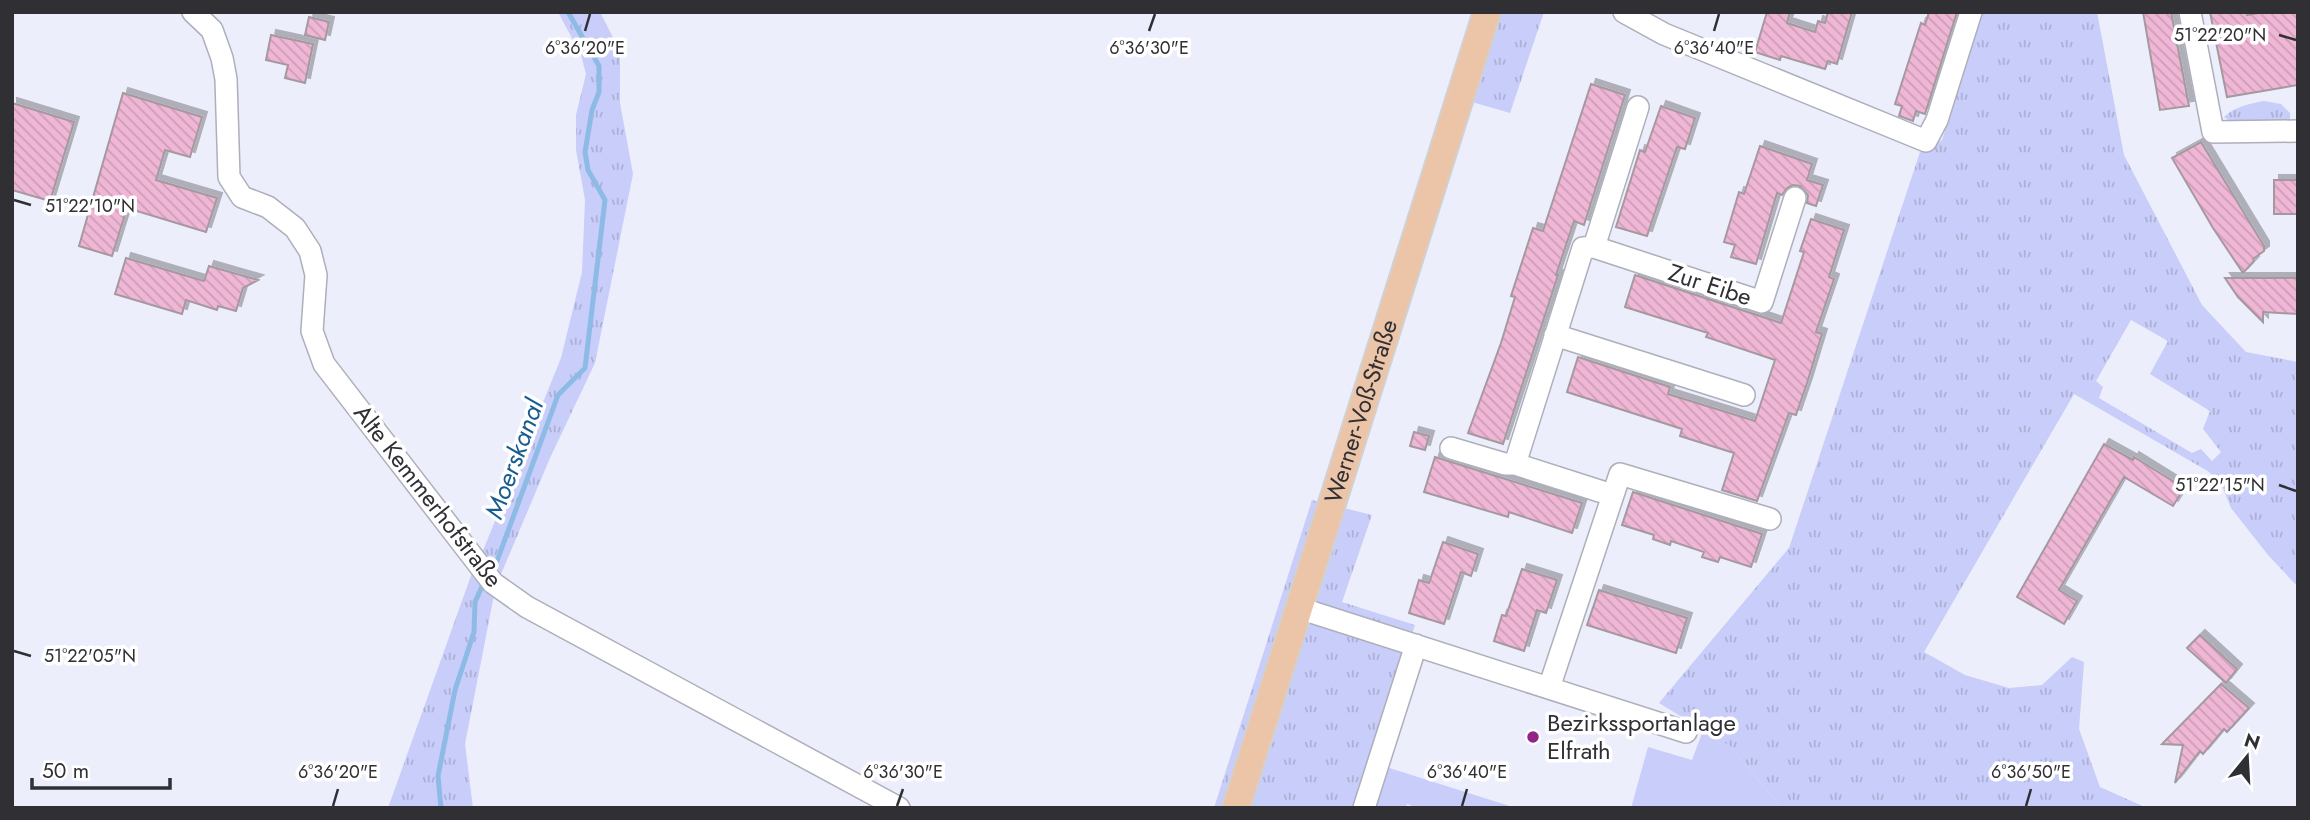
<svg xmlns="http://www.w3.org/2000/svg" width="2310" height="820" font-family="Jost,sans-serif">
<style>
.grass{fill:url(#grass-tufts);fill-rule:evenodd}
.pitch{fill:#c8cdf9}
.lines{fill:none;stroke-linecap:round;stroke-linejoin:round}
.stream{stroke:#8ebbe5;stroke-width:5}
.building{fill:url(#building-back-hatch);stroke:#a5999f;stroke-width:2;filter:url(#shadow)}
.minor-casing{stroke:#adafba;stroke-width:24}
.major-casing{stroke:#d1d1d2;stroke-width:30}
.minor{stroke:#fff;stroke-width:21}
.major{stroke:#ecc5a9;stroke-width:26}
.ticks{fill:none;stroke:#2f2f34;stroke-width:2.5}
.poi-dot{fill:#912486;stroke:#fff;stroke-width:2.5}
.labels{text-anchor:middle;stroke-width:7;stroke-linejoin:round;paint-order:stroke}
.street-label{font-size:24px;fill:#2f2f34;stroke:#fff}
.poi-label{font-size:24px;fill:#2f2f34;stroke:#fff;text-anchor:start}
.water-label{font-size:26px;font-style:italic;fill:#175c90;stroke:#fff}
.ticks-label{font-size:18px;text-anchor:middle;fill:#2f2f34;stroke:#fff;stroke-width:7;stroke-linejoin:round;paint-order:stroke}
</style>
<defs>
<pattern id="grass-tufts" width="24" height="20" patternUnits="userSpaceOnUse" patternTransform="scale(1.75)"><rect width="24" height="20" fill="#c8cdf9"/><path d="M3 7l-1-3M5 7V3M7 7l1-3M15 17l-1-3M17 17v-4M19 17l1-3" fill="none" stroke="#acb0d6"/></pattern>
<pattern id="building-back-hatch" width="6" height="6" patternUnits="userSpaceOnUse" patternTransform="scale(1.75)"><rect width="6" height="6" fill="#efb6d5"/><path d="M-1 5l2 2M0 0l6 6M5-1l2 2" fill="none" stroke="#cd9db7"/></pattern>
<filter id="shadow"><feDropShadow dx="5" dy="-5" stdDeviation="0" flood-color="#0004"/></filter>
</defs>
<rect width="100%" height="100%" fill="#edeefb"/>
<path class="grass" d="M558,12H600L620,51V103L633,174L595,363L550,458L499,579L480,558L561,358L582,272L585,200L576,150V115L586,74L581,55Z
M1502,12H1544L1510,113L1472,102Z
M1982,12H2097L2124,155L2202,305L2246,352L2298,362V587L2268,555L2231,508L2220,481L2206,470L2074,394L1924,652L1965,675L2009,688L2042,685L2072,657L2084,662L2079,729L2100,787L2147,808H1782L1731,747L1659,703L1789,548L1920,152L1942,140ZM2131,320L2168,341L2150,374L2210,411L2203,429L2221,452L2212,461L2201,449L2192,453L2099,398L2103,387L2096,381Z
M2264,101L2281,104L2290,113V122H2231L2224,117C2236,106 2249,104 2264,101Z
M1312,500L1372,515L1342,602L1415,625L1354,808H1214Z
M473,570L494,595L465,744L473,808H388Z"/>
<path class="pitch" d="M1704,728L1731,747L1782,808H1631L1648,747L1692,760Z
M1383,766L1516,808H1418L1407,804L1406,808H1369Z"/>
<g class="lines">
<path class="stream" d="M490,572L497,561L558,395L585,368L605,200L588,170L585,152L592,110L599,92V66L568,12
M441,808L438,776L455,690L474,632L475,602L485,580"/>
</g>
<path class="building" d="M1767,12H1790L1787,23L1815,32L1818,21L1825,23L1828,12H1852L1837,64L1828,61L1825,69L1781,56L1780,60L1755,52Z
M1929,12H1957L1925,114L1916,111L1913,121L1899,116L1902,106L1895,104L1921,23L1925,25Z
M2143,12H2171L2189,106L2160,110Z
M2210,12H2247V15L2264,12H2298V85L2227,97Z
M309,17L329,22L325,40L305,35Z
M271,35L313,44L305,83L285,78L288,65L266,60Z
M1591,84L1625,95L1584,225L1574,221L1556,275H1558L1503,444L1468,433L1501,343L1515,297L1511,296L1533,228L1543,231Z
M123,93L202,117L190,157L165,150L156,180L217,198L206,232L127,208L112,256L79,246Z
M12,103L74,122L50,201L12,190Z
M1661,106L1695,118L1685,149L1677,147L1647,236L1616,227L1640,150L1645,152Z
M2201,142L2264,246V251L2253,259L2254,261L2243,273L2213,228L2172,158Z
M1760,146L1812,164L1807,180L1823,185L1816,206L1807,203L1808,195L1800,186L1793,185L1787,188L1782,195L1777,193L1756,264L1731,257L1735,245L1724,242L1739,192L1744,194Z
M2274,180H2298V214H2274Z
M1811,219L1844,230L1829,277L1834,279L1816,332L1822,334L1807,383L1796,415L1789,413L1757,501L1722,490L1734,453L1680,436L1682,429L1567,392L1578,357L1670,387L1668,394L1755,421L1775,360L1706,337L1708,333L1625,307L1635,275L1781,323L1804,252L1800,251Z
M126,258L204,281L209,266L258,280L243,288L236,311L218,306L217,310L186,300L182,314L115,294Z
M2225,278H2298V314L2263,312V322L2238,297Z
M1414,432L1429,436L1425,450L1410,446Z
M2104,444L2133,460L2134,457L2184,488L2173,506L2124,477L2059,590L2077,601L2064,624L2017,597Z
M1435,457L1582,503L1572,533L1509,512L1508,517L1424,492Z
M1633,492L1762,534L1751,567L1720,557L1718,562L1702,557L1704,552L1671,541L1670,545L1653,539L1654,535L1622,525Z
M1443,542L1478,554L1471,576L1461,572L1444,624L1409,613L1419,580L1429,583Z
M1522,569L1557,580L1546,613L1537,610L1524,651L1494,641L1502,615L1506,616Z
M1599,590L1687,618L1676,653L1587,625Z
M2200,635L2237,669L2226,683L2187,648Z
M2221,684L2249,708L2227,732L2224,729L2203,754L2200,751L2175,783L2183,745L2162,744Z"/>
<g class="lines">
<g class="minor-casing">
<path id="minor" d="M193,12L212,30L222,58L226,79L229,177L242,197L268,207L295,228L310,251L316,275L312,331L324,364L493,583L527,607L899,808
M1624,12L1664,34L1926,141L1937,120L1971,12
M2190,12L2213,132L2298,131
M1594,247L1638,107
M1555,335L1744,395
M1451,448L1505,464H1515
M1612,495L1515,464L1583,248L1594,247L1762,302L1795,198
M1299,608L1686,732
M1549,688L1620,474L1770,519
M1364,808L1416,645"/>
</g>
<g class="major-casing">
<g id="major">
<path id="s1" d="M1236,808L1487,12"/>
</g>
</g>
<use href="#minor" class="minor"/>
<use href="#major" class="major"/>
</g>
<path class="ticks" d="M585,31L590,14M1149,31L1155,14M1714,31L1719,14M2279,35L2296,40M14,200L31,205M2279,485L2296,491M14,651L31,656M333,806L338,789M897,806L903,789M1462,806L1467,789M2026,806L2031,789"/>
<circle class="poi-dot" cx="1533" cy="737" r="7"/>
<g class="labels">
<g class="street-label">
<text transform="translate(1710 285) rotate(18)" y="8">Zur Eibe</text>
<text dy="8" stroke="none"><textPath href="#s1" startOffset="416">Werner-Voß-Straße</textPath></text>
<text transform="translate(428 496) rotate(52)" y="8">Alte Kemmerhofstraße</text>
</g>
<g class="poi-label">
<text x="1547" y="731">Bezirkssportanlage<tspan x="1547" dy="28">Elfrath</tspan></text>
</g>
<g class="water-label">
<text transform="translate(514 459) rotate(-70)" y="9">Moerskanal</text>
</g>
</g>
<g class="ticks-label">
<text x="2220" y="41">51°22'20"N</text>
<text x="585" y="54">6°36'20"E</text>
<text x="1149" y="54">6°36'30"E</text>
<text x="1714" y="54">6°36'40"E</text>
<text x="90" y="212">51°22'10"N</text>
<text x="2220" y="491">51°22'15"N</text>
<text x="90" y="662">51°22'05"N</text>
<text x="338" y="778">6°36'20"E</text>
<text x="903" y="778">6°36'30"E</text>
<text x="1467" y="778">6°36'40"E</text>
<text x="2031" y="778">6°36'50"E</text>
</g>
<rect width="2310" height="820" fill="none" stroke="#2f2f34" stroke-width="28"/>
<g transform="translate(2247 757) rotate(18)" stroke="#ffffff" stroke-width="5" paint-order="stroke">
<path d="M0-5L12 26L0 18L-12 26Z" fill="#2f2f34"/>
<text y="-10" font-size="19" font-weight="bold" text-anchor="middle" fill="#2f2f34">N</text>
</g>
<path d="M32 778v10h138v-10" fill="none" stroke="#2f2f34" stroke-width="3.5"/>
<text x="42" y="778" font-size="21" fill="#2f2f34" stroke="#ffffff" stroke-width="5" paint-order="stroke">50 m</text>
</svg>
